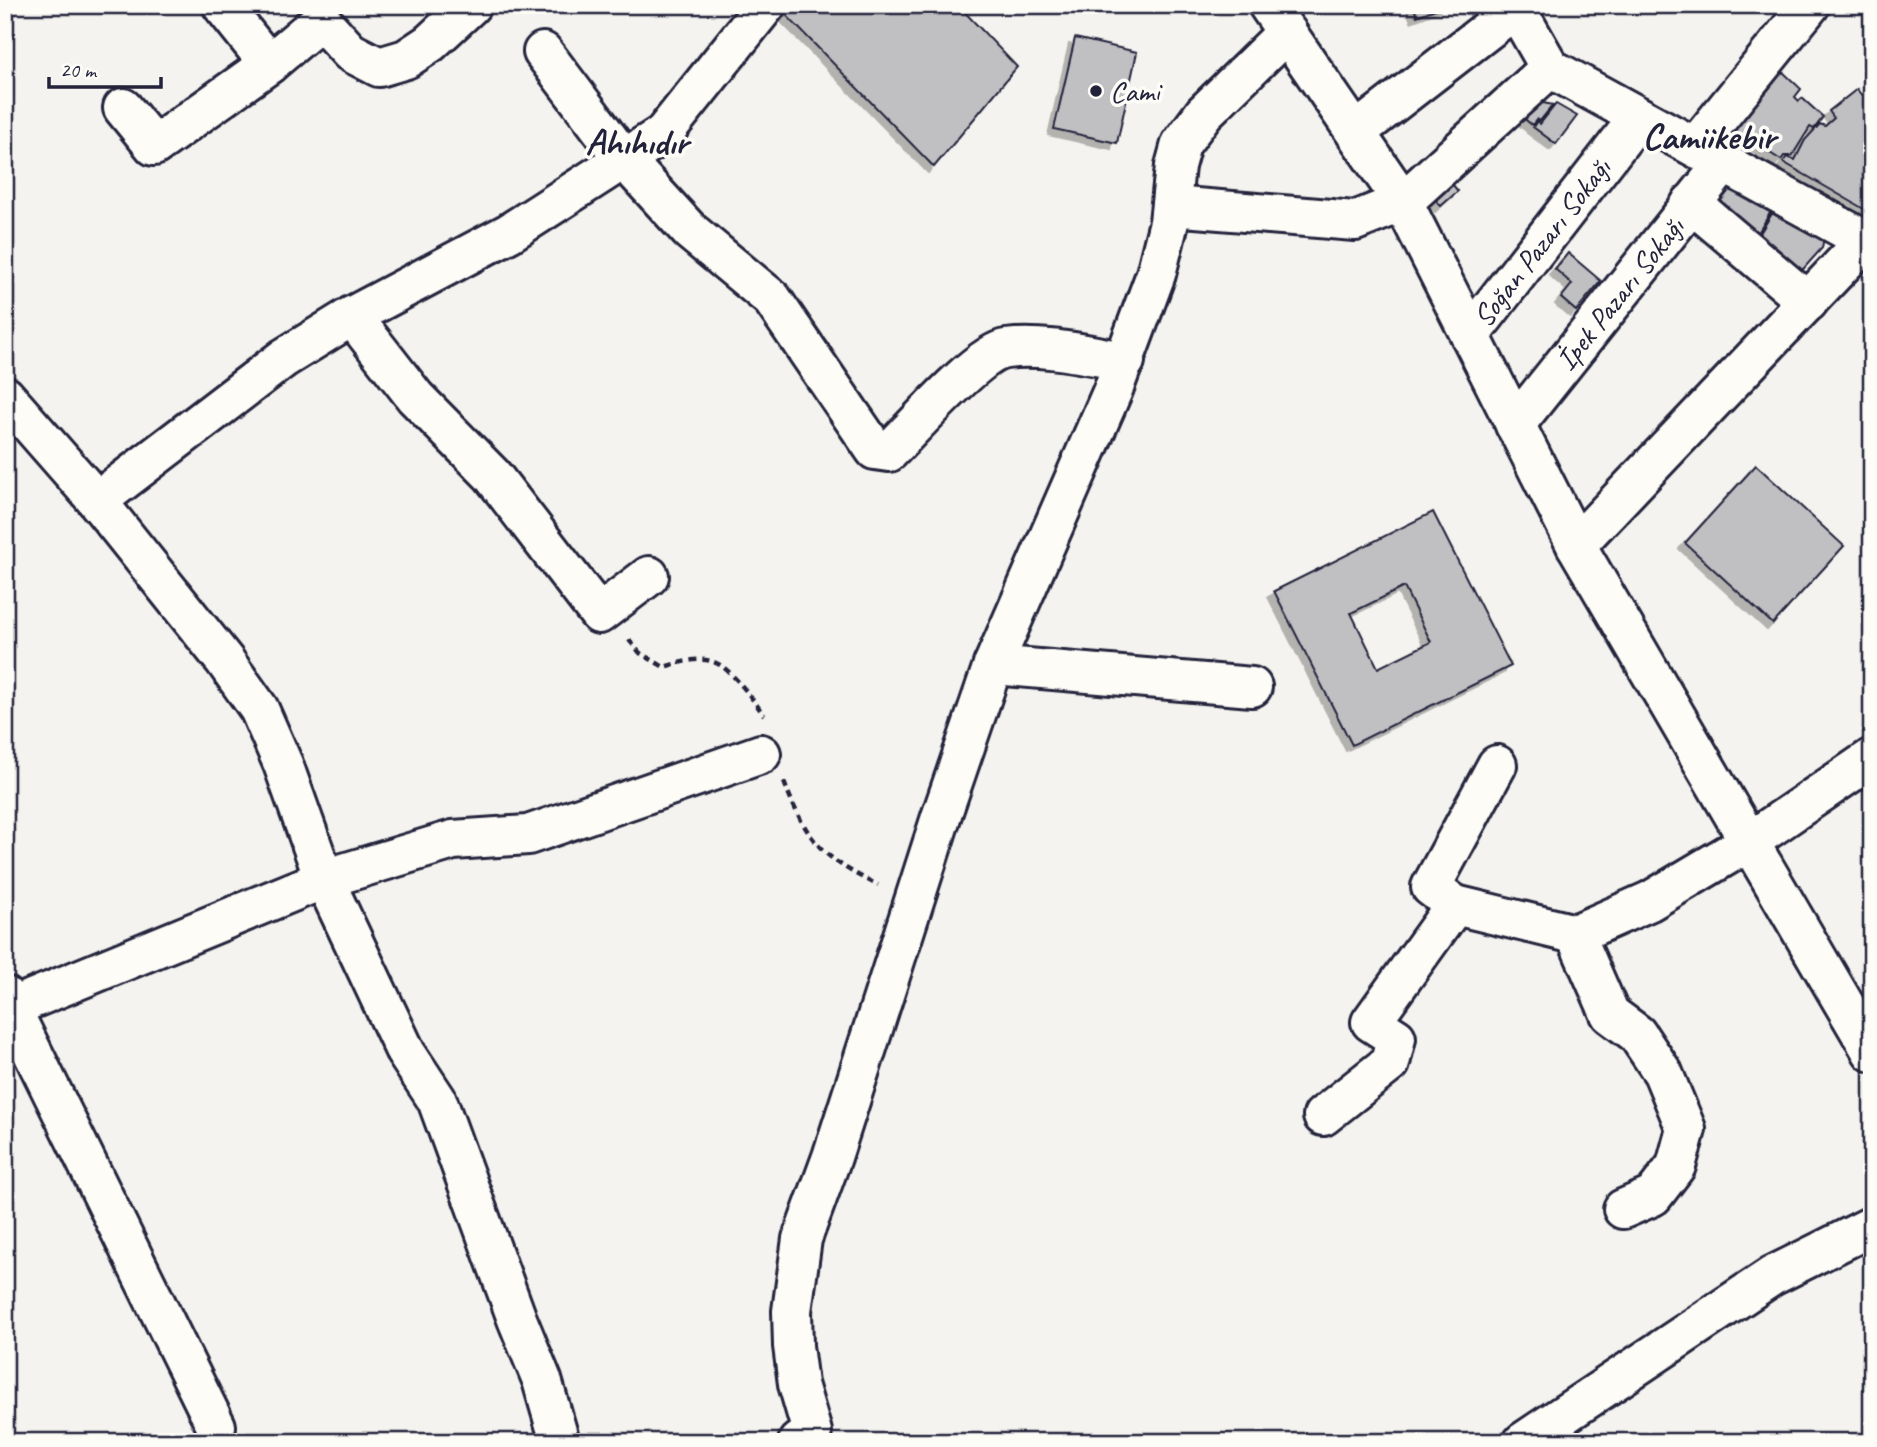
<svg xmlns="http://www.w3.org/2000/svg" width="1877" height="1447" font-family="Caveat,sans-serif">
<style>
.building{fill:#c0bfc2;stroke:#22223b;stroke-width:2;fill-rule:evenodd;filter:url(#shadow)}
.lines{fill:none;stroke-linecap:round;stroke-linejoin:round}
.street-casing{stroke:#22223b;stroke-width:44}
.secondary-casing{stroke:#22223b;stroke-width:44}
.path{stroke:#22223b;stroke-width:4.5;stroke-dasharray:7 5;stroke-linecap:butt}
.street{stroke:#fdfcf7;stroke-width:38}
.secondary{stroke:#fdfcf7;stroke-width:38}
.poi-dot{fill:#22223b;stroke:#fdfcf7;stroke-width:2.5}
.labels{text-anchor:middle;stroke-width:7;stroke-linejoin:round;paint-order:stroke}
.poi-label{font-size:30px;fill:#22223b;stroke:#fdfcf7;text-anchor:start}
.street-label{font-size:30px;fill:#22223b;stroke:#fdfcf7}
.district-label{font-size:37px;font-weight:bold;fill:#22223b;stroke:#fdfcf7}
</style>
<defs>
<filter id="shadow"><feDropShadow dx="-6" dy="6" stdDeviation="0" flood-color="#0004"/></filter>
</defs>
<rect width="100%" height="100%" fill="#f4f3ef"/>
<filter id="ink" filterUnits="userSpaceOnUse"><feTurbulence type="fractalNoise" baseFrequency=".0143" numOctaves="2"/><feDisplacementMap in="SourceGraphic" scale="14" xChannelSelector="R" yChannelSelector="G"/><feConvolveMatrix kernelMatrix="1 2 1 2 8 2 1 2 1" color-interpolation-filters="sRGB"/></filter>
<g filter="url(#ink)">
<path class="building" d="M796,5H958L1017,67L934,167L787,16Z
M1413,5H1446L1417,16Z
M1075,38L1137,52L1117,143L1054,129Z
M1782,71L1801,89L1795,97L1799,101L1802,98L1823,117L1814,129L1810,127L1792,156H1784L1781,160L1726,125Z
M1872,86V202L1869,207L1864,209L1783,162L1787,157L1795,160L1805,140L1820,124L1825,126L1834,118L1829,111L1857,89L1861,95Z
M1538,102L1553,105L1540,121L1537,119L1532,125L1521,116Z
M1556,104L1577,116L1556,144L1533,127L1537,121L1540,124Z
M1729,181L1773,208L1755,238L1711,211Z
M1452,184L1458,191L1441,206L1435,199Z
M1778,204L1824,237L1822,248L1797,276L1752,246Z
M1568,253L1601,281L1576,311L1561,298L1572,284L1555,269Z
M1756,465L1844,546L1773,624L1685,543Z
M1433,512L1511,666L1352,745L1274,591ZM1404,587L1431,642L1378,668L1351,613Z"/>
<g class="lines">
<g class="street-casing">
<g id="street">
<path d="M222,5L269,64L321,20L350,52L379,67L406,59L430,43L471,5"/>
<path d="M1514,5L1550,68L1872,244"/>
<path d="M543,52L623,158L690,231L772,299L875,450L889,452C911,430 979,352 1006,349C1044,344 1087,355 1125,361"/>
<path d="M123,108L154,146L269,64"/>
<path d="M1356,132L1515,9"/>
<path d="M1695,147L1810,5"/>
<path d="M1691,203L1808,302"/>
<path d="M1171,206L1355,221L1403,202L1550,68"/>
<path d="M352,316L415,397L492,475L599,614L649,576"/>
<path id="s1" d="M1470,335L1639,117"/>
<path id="s2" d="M1515,425L1724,163"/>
<path d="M97,501L284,358L352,316L509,233L663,134L766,5"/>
<path d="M1576,545L1866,240"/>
<path d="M993,665L1252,687"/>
<path d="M1455,905L1575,934"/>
<path d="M5,996L216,1426"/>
<path d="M5,1010L324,879L453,840L528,835L761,754"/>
<path d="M1323,1116L1390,1063L1396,1038L1371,1022L1455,905L1431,887L1497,765"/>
<path d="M1623,1209L1653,1196L1676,1166L1686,1129L1663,1073L1637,1034L1610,1014L1575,934L1650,901L1749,842L1872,758"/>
</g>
</g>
<g class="secondary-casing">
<path id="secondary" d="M1268,5L1403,202L1576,545L1872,1052
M5,396L97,501L225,661L259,709L283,764L324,879L406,1053L437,1100L517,1319L542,1380L560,1442
M798,1442L812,1432L798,1384L793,1346L792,1311L802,1239L832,1157L941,817L993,665L1113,390L1156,274L1169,222L1175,166L1181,144L1204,113L1287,32
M1523,1442L1772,1276L1872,1226"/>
</g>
<path class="path" d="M523,5L531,16
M629,640L640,653L664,667C679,663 698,656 714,662C731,668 753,700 764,715
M784,782C806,839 822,859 878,885"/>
<use href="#street" class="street"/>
<use href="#secondary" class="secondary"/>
</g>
</g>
<circle class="poi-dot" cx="1096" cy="91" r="7"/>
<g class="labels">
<g class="poi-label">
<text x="1110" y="101">Cami</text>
</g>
<g class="street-label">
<text dy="10" stroke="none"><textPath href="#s1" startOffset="117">Soğan Pazarı Sokağı</textPath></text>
<text dy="10" stroke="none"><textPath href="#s2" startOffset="168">İpek Pazarı Sokağı</textPath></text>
</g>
<g class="district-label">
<text x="1709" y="149">Camiikebir</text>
<text x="637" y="154">Ahıhıdır</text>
</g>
</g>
<rect width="1877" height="1447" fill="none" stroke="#fdfcf7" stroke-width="28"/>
<rect x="14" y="14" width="1849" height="1419" fill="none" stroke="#22223b" stroke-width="2.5" filter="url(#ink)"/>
<path d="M49 77v10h112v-10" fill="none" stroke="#22223b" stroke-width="3.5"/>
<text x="60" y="77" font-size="21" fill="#22223b" stroke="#fdfcf7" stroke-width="5" paint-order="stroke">20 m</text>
</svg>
